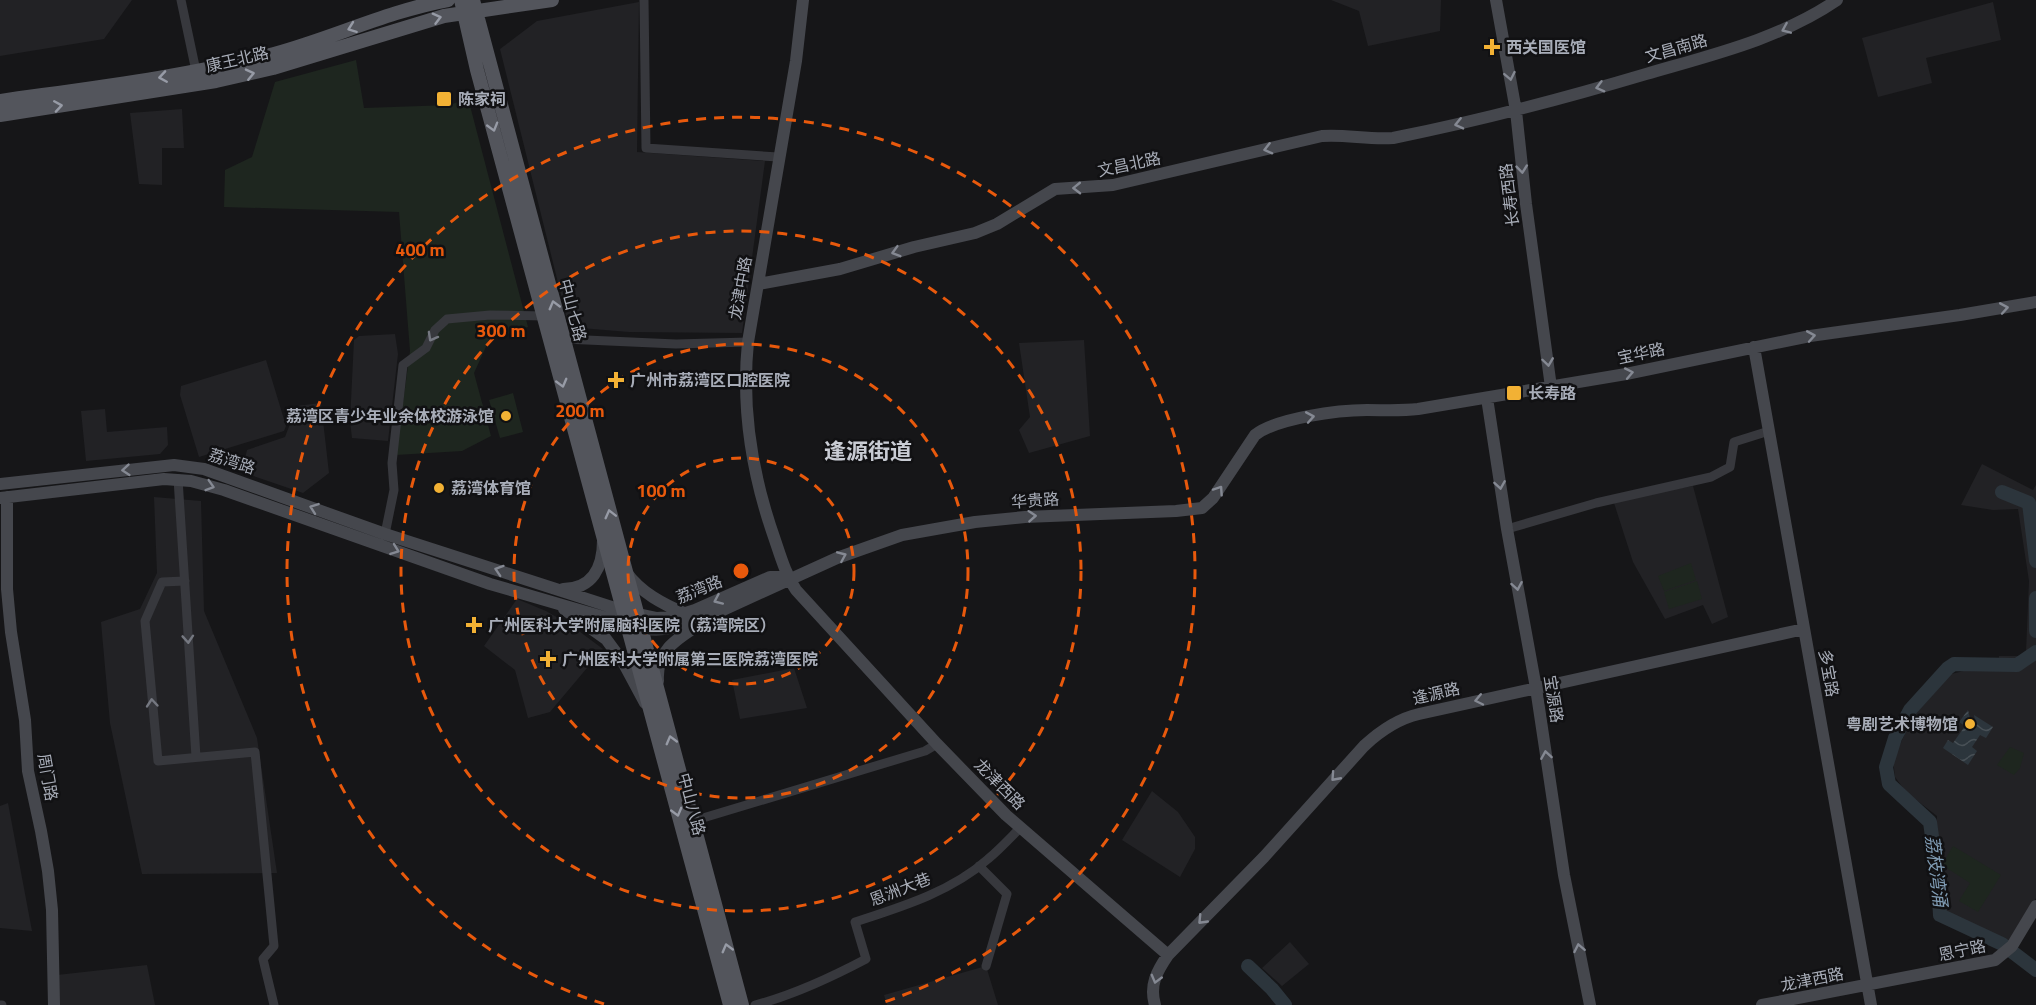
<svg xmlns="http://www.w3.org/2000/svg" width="2036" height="1005" font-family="'Titillium Web','Noto Sans SC',sans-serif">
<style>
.built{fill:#222225}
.park{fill:#1e261f}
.water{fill:url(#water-waves)}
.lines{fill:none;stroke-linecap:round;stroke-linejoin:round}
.river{stroke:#2c353c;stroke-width:14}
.street{stroke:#37383d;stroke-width:9}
.secondary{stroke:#45474d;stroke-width:12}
.primary{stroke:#53555c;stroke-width:14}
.oneway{stroke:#979ba6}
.oneway2{stroke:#858993}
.oneway3{stroke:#757881}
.ring{fill:none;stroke:#e8590c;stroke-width:3;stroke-dasharray:10 8}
.poi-dot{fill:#f2b134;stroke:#111113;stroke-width:2}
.labels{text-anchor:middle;stroke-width:5;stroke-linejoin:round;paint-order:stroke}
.poi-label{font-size:16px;font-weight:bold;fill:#a8adb8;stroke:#111113;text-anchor:start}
.street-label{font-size:16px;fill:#a8adb8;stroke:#111113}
.water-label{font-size:18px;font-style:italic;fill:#7f9bb3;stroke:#111113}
.district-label{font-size:22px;font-weight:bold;fill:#c9ccd4;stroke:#111113}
.centre{fill:#e8590c;stroke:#111113;stroke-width:3}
.ring-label{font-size:18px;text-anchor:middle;font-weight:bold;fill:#e8590c;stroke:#111113;stroke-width:5;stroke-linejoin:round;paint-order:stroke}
</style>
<defs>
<pattern id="water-waves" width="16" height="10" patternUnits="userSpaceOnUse" patternTransform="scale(1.5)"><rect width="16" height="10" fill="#2c353c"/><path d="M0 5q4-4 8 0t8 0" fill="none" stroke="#485056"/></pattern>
</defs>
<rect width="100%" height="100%" fill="#161618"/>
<path class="built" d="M0,0H132L104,39L0,56Z
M1331,0H1441L1440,31L1368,46L1359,11Z
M639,2L637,152L765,161L742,333L629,332L569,327L500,49L537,21Z
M1993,2L2001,40L1926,58L1932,83L1878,97L1862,38Z
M182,109L184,148H162V185L139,184L130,113Z
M395,334L398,354L388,441L352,438L350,421L354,340L359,336Z
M1084,340L1090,436L1029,453L1019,430L1030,417L1019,343Z
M266,360L286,426L284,431L199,457L180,395L181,386Z
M321,403L329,473L303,493L242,472L247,450L285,437L290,424L288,407Z
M105,409L107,432L167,427L168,445L160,454L86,461L81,411Z
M1982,464L2033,490L2036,485V898L2010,943L1943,912L1936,846L1937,816L1906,792L1895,777L1893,759L1913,717L1951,674L1972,669L1999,671V656H2021L2026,652L2029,581L2018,509L1993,510L1961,505Z
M1693,486L1728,617L1712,624L1703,605L1665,619L1633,562L1614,503L1653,493Z
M154,497L201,501L204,611L257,738L277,873L142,874L110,723L101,622L140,609L157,573Z
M517,599L546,611L572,626L603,649L550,712L528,718L515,670L484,646Z
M794,668L807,708L740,719L732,680Z
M1152,791L1178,812L1195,837V849L1180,877L1122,840Z
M8,803L32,931L0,928V806Z
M1290,942L1309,964L1282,986L1262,968Z
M147,965L155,1005H59L57,975Z
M986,966L998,1005H887L884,995Z"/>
<path class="park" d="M356,60L364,108L450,105L468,98L528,327L489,340L474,373L491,436L462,451L396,455L410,351L399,212L224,207L225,170L252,157L275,82Z
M513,393L523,432L500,438L489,400Z
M1691,563L1696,580L1664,591L1658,576Z
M1697,581L1702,599L1669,609L1664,592Z
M2010,747L2024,753L2020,768L2014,775L1997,765Z
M1953,846L2001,875L1978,912L1959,901L1970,883L1942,865Z"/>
<path class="water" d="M1968,710L1972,727L1976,726L1974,715L1993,727L1986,738L1980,735L1972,747L1977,751L1968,765L1943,748L1948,740L1953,743L1965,726L1959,722Z"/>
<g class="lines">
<path class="river" d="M2002,492L2029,503L2036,561
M2036,598V631
M2036,652L2017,665L1954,664L1948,668L1910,710L1895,738L1886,767L1889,784L1930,822L1938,880L1940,915L2002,944L2036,970
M1248,966L1272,989L1285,1005"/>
<path class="street" d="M181,0L196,71
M644,0L646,148L778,157
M564,339L676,344L748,342
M178,479L196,757
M1507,529L1596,503L1711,477L1730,467L1734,442L1769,431
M385,534L394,490L392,463L403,365L426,348L435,330L447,319L490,315L545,316
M185,581L162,582L145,621L158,761L255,752L274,946L263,959L274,1005
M693,821L925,751L937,744
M979,866L1007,894L986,966
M0,1005H2
M755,1005C794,995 830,978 866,959L855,922C901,907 951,892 988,859C1000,849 1010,838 1021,827"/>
<path class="secondary" d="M803,0L796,61L748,342C741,411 752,475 775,540C781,558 786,575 796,590L937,744L1006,815L1168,955
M1496,0L1516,111L1526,204L1551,387
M759,284L840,269L914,247L975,233L997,224L1055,189L1113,185L1322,136C1345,134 1369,140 1393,138C1478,121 1562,99 1646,74C1711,55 1780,39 1837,0
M1754,347L1871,1005
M1487,398L1507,529L1536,688L1564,875L1590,1005
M0,484L174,465L204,469L385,534L624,611L657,618L673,617L695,610L770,577H781L787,579
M7,497V589L11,632L25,720L28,771L41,831L48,871L52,910L54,1005
M0,498L164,479L191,481L224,490L490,584L641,628C662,632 681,627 701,620L837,558L902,535L975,522L1025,517L1176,511L1202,508L1213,498L1255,435C1277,418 1338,410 1367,410C1385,410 1401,411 1418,409L1626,374L1810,336L1960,315L2036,302
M626,572C641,593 663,604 686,614
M563,589C593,589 603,567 603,540
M564,609L606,639L623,662L645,703
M658,681C656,652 675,640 697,626
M1155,1005C1149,985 1157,971 1168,955L1264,857L1364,746C1380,731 1397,719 1419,714L1804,629
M1762,1005L1995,960L2012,946L2036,906"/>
<path class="primary" d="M461,0L477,70L730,1005
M473,0L742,1005
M0,101C91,88 184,77 274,54C333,38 388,11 448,0
M0,115L216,81L273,68L444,16L552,0"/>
</g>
<defs><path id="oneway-chevron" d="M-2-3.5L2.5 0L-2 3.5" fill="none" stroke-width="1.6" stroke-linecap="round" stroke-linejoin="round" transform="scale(1.5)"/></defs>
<g class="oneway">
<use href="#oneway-chevron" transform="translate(437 18) rotate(-15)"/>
<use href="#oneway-chevron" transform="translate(352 28) rotate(160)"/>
<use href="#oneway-chevron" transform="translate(250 74) rotate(-13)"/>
<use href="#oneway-chevron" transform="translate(163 77) rotate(171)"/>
<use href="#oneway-chevron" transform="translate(58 106) rotate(-9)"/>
<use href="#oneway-chevron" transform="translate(493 127) rotate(74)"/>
<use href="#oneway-chevron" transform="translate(554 305) rotate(-105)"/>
<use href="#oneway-chevron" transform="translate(562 383) rotate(75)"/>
<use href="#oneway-chevron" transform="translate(610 514) rotate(-104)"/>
<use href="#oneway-chevron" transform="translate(671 740) rotate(-105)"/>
<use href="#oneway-chevron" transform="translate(677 812) rotate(75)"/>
<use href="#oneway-chevron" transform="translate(727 948) rotate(-105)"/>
</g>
<g class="oneway2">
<use href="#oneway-chevron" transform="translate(1786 29) rotate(157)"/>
<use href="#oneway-chevron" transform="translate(1510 76) rotate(79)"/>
<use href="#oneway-chevron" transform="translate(1600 87) rotate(165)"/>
<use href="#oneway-chevron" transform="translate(1459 124) rotate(167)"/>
<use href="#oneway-chevron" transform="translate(1268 149) rotate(166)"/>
<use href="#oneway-chevron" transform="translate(1522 169) rotate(84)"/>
<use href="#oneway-chevron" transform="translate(1077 188) rotate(179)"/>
<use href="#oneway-chevron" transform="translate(896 252) rotate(164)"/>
<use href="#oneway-chevron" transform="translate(2004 308) rotate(-10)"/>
<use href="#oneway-chevron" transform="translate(1811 336) rotate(-10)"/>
<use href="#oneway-chevron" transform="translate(1548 362) rotate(82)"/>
<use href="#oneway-chevron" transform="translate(1629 373) rotate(-11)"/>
<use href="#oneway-chevron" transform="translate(1310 417) rotate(-10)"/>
<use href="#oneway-chevron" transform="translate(126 470) rotate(175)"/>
<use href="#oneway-chevron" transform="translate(1500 485) rotate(81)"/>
<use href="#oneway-chevron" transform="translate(210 486) rotate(17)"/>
<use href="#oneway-chevron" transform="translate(1219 490) rotate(-56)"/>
<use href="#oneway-chevron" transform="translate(314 508) rotate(-160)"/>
<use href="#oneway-chevron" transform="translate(1032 516) rotate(-4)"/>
<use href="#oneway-chevron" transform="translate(395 550) rotate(20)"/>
<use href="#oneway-chevron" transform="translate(842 556) rotate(-23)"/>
<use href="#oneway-chevron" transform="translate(499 570) rotate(-162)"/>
<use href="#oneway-chevron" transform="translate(1517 586) rotate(80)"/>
<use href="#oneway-chevron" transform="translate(718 600) rotate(156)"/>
<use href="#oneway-chevron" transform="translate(1479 700) rotate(168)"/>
<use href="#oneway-chevron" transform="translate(1546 755) rotate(-99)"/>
<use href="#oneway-chevron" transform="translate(1335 777) rotate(132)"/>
<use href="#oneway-chevron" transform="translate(1202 920) rotate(134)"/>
<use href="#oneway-chevron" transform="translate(1579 948) rotate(-101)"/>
<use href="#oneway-chevron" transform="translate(1156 979) rotate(105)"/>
</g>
<g class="oneway3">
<use href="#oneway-chevron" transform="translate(432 337) rotate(119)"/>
<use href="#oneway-chevron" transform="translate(188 639) rotate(86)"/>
<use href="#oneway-chevron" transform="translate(152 703) rotate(-95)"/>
</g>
<g class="ring">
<circle cx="741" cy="571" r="113"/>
<circle cx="741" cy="571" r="227"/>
<circle cx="741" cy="571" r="340"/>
<path d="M604 1004A454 454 0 1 1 878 1004"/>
</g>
<g class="poi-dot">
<path d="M1489 38h6v6h6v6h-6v6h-6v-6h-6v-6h6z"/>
<rect x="436" y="91" width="16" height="16" rx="3"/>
<path d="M613 371h6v6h6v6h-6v6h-6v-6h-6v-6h6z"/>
<rect x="1506" y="385" width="16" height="16" rx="3"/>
<circle cx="506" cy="416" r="6"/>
<circle cx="439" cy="488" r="6"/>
<path d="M471 616h6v6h6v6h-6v6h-6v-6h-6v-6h6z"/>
<path d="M545 650h6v6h6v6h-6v6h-6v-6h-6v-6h6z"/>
<circle cx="1970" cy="724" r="6"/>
</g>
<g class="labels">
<g class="poi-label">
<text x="1506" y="53">西关国医馆</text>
<text x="458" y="105">陈家祠</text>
<text x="630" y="386">广州市荔湾区口腔医院</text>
<text x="1528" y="399">长寿路</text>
<text x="494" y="422" text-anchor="end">荔湾区青少年业余体校游泳馆</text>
<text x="451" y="494">荔湾体育馆</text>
<text x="488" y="631">广州医科大学附属脑科医院（荔湾院区）</text>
<text x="562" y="665">广州医科大学附属第三医院荔湾医院</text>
<text x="1958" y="730" text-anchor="end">粤剧艺术博物馆</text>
</g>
<g class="street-label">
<text transform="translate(1676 48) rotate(-16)" y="6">文昌南路</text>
<text transform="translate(237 59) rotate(-13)" y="6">康王北路</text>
<text transform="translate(1129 164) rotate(-12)" y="6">文昌北路</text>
<text transform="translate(1509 195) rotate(-97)" y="6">长寿西路</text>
<text transform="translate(740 288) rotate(-80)" y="6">龙津中路</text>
<text transform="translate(573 310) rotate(75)" y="6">中山七路</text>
<text transform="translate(1641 353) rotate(-12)" y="6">宝华路</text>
<text transform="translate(232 461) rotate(18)" y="6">荔湾路</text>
<text transform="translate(1035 500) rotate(-4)" y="6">华贵路</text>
<text transform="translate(699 589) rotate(-22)" y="6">荔湾路</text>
<text transform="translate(1829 673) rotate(80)" y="6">多宝路</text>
<text transform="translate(1436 693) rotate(-13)" y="6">逢源路</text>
<text transform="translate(1554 699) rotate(81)" y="6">宝源路</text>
<text transform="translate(48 777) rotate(80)" y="6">周门路</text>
<text transform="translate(1000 784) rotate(45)" y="6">龙津西路</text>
<text transform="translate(692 804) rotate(75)" y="6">中山八路</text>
<text transform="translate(900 889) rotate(-21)" y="6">恩洲大巷</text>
<text transform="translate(1962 950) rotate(-12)" y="6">恩宁路</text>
<text transform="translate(1812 979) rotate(-11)" y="6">龙津西路</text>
</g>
<g class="water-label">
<text transform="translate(1936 871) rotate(83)" y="6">荔枝湾涌</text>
</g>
<g class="district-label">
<text x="868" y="459">逢源街道</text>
</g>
</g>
<circle cx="741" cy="571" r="9" class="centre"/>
<g class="ring-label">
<text x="420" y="256">400 m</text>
<text x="501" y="337">300 m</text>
<text x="580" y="417">200 m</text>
<text x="661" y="497">100 m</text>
</g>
</svg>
